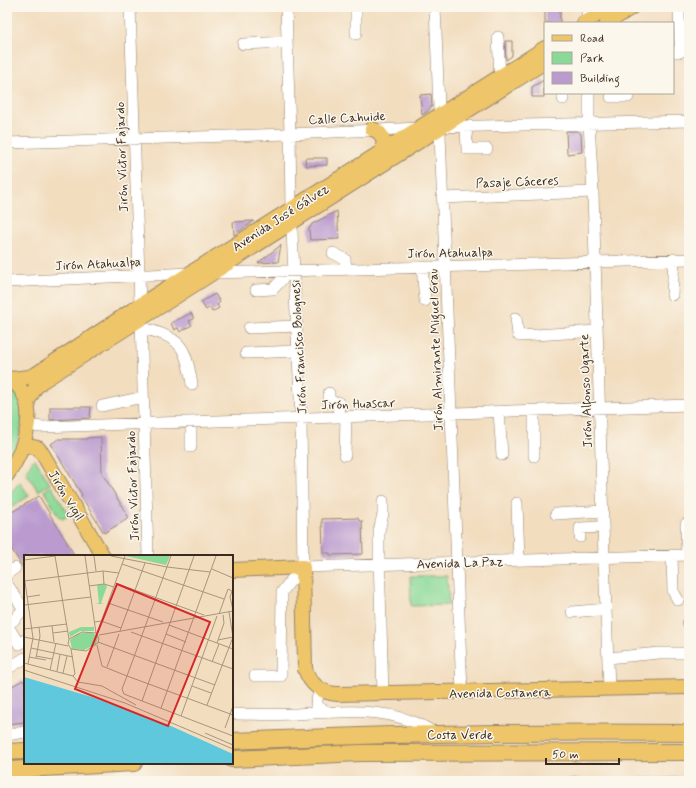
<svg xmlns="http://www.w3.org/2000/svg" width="696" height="788" font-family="Mynerve,sans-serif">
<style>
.green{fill:#8bd997;stroke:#63825a}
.water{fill:#60c8dd;stroke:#4e797e}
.building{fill:#ba9acf}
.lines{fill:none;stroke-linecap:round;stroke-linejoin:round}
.minor-casing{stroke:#96846e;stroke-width:12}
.major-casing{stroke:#96846e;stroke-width:16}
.highway-casing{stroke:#96846e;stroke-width:18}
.minor{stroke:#fff;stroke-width:11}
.major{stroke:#eec569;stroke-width:14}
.highway{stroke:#eec569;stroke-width:16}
.labels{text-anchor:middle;stroke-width:3;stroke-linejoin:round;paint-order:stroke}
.street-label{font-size:13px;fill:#3b2a1e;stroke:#fbf7ec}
.inset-road{fill:none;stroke:#a9957f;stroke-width:1}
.view{fill:#d62828;fill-opacity:0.15;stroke:#d62828;stroke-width:2}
.inset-edge{fill:none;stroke:#3b2a1e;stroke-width:2}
</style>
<rect width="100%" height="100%" fill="#fbf7ec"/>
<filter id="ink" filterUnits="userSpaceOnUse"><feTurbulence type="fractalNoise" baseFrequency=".025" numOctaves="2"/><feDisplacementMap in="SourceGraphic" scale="8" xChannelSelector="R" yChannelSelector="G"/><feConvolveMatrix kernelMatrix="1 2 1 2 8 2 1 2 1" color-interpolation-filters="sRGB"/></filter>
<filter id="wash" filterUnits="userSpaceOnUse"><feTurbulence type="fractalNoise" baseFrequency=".012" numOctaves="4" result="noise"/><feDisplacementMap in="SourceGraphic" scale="16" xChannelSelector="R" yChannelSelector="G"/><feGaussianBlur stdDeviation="0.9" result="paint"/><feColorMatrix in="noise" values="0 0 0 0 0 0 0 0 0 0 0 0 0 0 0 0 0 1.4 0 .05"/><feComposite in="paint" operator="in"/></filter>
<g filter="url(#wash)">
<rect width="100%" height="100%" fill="#f2ddbf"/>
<path class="green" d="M7,385C26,394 24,424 18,440C16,448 11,456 7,463Z
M35,459L50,484L38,491L26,472L33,460Z
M20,482L29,496L7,510V497Z
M51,486L69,515L62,519L61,517H59L44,491Z
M410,576H447L449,605L411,606Z"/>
<path class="water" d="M689,778V781H537L555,780Z"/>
<g id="blocks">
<path class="building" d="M545,7H560V23H545Z
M505,41H512V56L506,60Z
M544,80V97H532V87Z
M431,94L432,106L428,111L422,115L420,95Z
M566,131H578L581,134L582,152L567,154Z
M305,158H327V165L306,166Z
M337,211L339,239L310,240L309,229L312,224Z
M254,221L234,235L233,222Z
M281,245L278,262L258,263Z
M215,294L220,302L217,305L219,308L212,312L210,307L206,310L201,302Z
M191,313L194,319L189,321L192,325L180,332L178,328L174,330L171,323Z
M50,407H91L90,418L50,420Z
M101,437L102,473L129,518L104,533L81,496L82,495L51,444L58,439H87V438Z
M39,496L75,556H25V571L11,548L7,551V515Z
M358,518L359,521H362L363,554L330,555V553H323L322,519Z
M23,680L25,684V722L7,724V689Z"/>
</g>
</g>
<g filter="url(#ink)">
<use href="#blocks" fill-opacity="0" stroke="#96846e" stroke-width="1"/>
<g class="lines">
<g class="minor-casing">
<path id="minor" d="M130,7L140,305
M286,7L290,134L291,210L301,419L303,567L689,555
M356,7V34
M435,7L462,692
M587,7L588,23
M498,37L500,77
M243,44L287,42
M673,52H680L679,7
M589,93V123L593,192L604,557L609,689
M611,97H628V93
M563,99V93
M466,126L467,149H487
M441,127L689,121
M7,143L290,134L420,128
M443,198L593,192
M333,253L345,259L346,269
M422,267L425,301
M212,273L503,265L689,259
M7,282L190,273
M256,290L273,289L290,271
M672,295L674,259
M516,318L518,335L520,336L597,331
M141,319L148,556
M141,328C152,330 173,336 180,346C187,354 190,373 192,384
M249,328L297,326
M246,353L298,351
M329,393V402H338L339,417
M102,406L143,397
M534,411V456
M499,412L502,455
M27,425L41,427L689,405
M191,447V422
M345,455L346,417
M517,503L519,560
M556,514L602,511
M686,524L687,555
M580,537V528L603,527
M672,555L673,591L678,600
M7,574L15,568
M7,584L21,605L25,607
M572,612L606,609
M688,623H689
M7,625L19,644L25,640
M7,625L15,619L25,607
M608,658L659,653H689
M7,669L25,658
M255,676H281L282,592L291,580L303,573
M320,689L316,703L318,707L328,712
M383,694L379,557V531L383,514V501
M232,714C252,714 273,715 293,714C333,712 376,707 414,722C422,725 429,730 436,733
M7,735L25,732"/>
</g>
<g class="major-casing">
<path id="major" d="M584,23L609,7
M607,23L632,7
M372,129C383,132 386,142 381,152
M7,377C12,380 15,383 19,387C39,411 23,453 7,475
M12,379L29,377L36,374L140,305L545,48
M27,403L35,388L41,382C210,276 376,167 545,62
M23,445L38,448L42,453L103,556
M232,570L303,567L305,669C310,684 321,693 337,694L689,687"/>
</g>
<g class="highway-casing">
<path id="highway" d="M232,741C384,734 537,731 689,733
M7,752L25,751
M232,759L360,753L689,752
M7,770L134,763"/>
</g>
<use href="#minor" class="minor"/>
<use href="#major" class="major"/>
<use href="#highway" class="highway"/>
</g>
</g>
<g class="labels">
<g class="street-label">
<text transform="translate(347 117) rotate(-3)" y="5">Calle Cahuide</text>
<text transform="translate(121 157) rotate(-92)" y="5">Jirón Víctor Fajardo</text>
<text transform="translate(517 181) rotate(-2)" y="5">Pasaje Cáceres</text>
<text transform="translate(280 217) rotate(-33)" y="5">Avenida José Gálvez</text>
<text transform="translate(450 252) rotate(-1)" y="5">Jirón Atahualpa</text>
<text transform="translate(98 263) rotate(-3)" y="5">Jirón Atahualpa</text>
<text transform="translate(298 347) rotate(-93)" y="5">Jirón Francisco Bolognesi</text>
<text transform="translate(435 350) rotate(-92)" y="5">Jirón Almirante Miguel Grau</text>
<text transform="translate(585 391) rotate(-92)" y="5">Jirón Alfonso Ugarte</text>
<text transform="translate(358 403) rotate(-2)" y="5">Jirón Huascar</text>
<text transform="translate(132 486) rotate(-92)" y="5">Jirón Víctor Fajardo</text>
<text transform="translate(67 495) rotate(59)" y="5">Jirón Vigil</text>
<text transform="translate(460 562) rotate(-2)" y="5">Avenida La Paz</text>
<text transform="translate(500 692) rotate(-1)" y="5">Avenida Costanera</text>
<text x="460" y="739">Costa Verde</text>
</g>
</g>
<g transform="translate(24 555)">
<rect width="209" height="209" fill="#f2ddbf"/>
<path d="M102,1H146L142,10ZM80,29L83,31L77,48L80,49H71L75,48L73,30ZM57,72H70V76H56L46,82L45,77ZM66,77L74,81L72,89L60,95L48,94L46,85L53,79Z" fill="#8bd997"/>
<path d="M0,122L68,142L147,171L209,199V208H0Z" fill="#60c8dd"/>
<path class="inset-road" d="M31,1L45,84M61,1L72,78M70,1L72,16M87,1L143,12L186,17M147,1L103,121L209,160M0,5L31,1M98,9L200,44M188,14L209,23M79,16L80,29M0,20L9,83L4,109M0,26L79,16L95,18M91,28L180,60M65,31L80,29L90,32M3,42L16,40M84,48L139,67M0,50L67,42M195,59L204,34L208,36L206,42L209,55M71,67L77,66L97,73M145,70L209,94M28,71L30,87M0,74L43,69M96,76L121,8M58,77L72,78L75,83L74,88L62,96L47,94L44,89L45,84ZM107,77L209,114M29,78L44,76M73,78L101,1M142,79L162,87M75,80L209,56M0,82L44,91M194,85L209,82M74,87L191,130M193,88L200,68L199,60M73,90L78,111L103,121L98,134L100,139L209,181M7,93L49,102M47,94L51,119L49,121M12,101L28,104M5,102L22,105M12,103L16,81L15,72M188,107L195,89M0,108L49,121L54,127L78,131L112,150M83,112L95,79M0,115L101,148L209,194M26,115L32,88M33,116L36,99M39,118L43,101M168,131L187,138M118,146L170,1M183,150L209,82L205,57M137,153L192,1M157,161L193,61M201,173L209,151M181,178L209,190"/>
<path class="view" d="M93,29L186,67L144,171L51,134Z"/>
<rect width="209" height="209" class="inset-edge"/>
</g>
<rect width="696" height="788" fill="none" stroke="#fbf7ec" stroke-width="24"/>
<rect x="544" y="22" width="130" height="72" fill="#fbf7ec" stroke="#aea59a"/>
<rect x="552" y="35" width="20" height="6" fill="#eec569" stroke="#aea59a"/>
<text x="580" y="42" font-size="12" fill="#3b2a1e">Road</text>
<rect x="552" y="52" width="20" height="12" fill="#8bd997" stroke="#aea59a"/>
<text x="580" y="62" font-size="12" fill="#3b2a1e">Park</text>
<rect x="552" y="72" width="20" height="12" fill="#ba9acf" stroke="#aea59a"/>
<text x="580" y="82" font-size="12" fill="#3b2a1e">Building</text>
<path d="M546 758v6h73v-6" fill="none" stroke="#3b2a1e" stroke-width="2"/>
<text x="552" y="758" font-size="12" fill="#3b2a1e" stroke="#fbf7ec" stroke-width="3" paint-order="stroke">50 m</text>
</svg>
